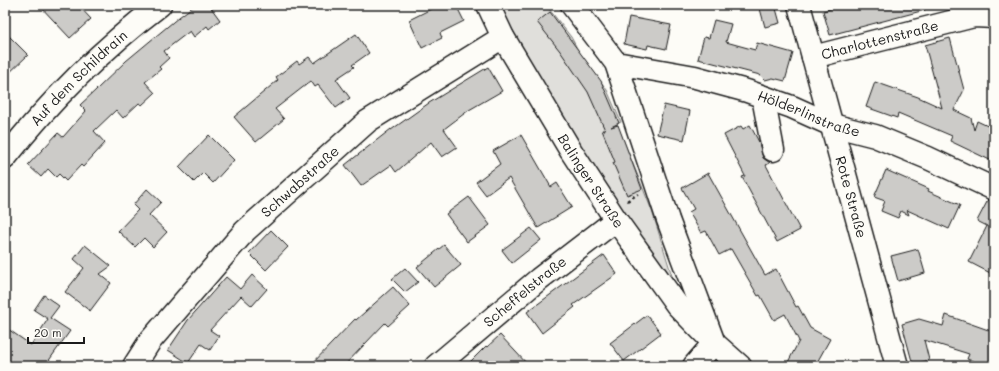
<svg xmlns="http://www.w3.org/2000/svg" width="999" height="371" font-family="Mali,sans-serif">
<style>
.green{fill:#e0dfdb;stroke:#7e7e7c}
.building{fill:#cccbc8;stroke:#1c1c1c}
.lines{fill:none;stroke-linecap:round;stroke-linejoin:round}
.minor-casing{stroke:#1c1c1c;stroke-width:25}
.path{stroke:#1c1c1c;stroke-width:2.5;stroke-dasharray:3 3;stroke-linecap:butt}
.minor{stroke:#fdfcf7;stroke-width:22}
.labels{text-anchor:middle;stroke-width:3;stroke-linejoin:round;paint-order:stroke}
.street-label{font-size:14px;fill:#1c1c1c;stroke:#fdfcf7}
</style>
<rect width="100%" height="100%" fill="#fdfcf7"/>
<filter id="ink" filterUnits="userSpaceOnUse"><feTurbulence type="fractalNoise" baseFrequency=".025" numOctaves="2"/><feDisplacementMap in="SourceGraphic" scale="8" xChannelSelector="R" yChannelSelector="G"/><feConvolveMatrix kernelMatrix="1 2 1 2 8 2 1 2 1" color-interpolation-filters="sRGB"/></filter>
<g filter="url(#ink)">
<path class="green" d="M499,5H551L549,9L571,37L578,50L607,90L621,122L617,124L652,211L676,289L579,148L512,32Z"/>
<path class="building" d="M39,5H78L91,19L70,38Z
M195,5H209L220,20L209,29L207,26L194,37L190,31L164,51L169,58L159,67L161,69L145,82L155,93L142,105L139,103L123,118L116,110L94,131L105,143L83,167L81,165L66,181L59,174L56,177L48,169L41,177L28,165L58,133L63,137L86,111L80,105L96,90L126,61L179,17Z
M439,5H456L464,21L440,33L442,38L422,48L409,20Z
M759,5H775L780,23L765,27Z
M844,5H924L925,10L830,35L823,11Z
M550,12L601,81L619,123L611,127L618,125L642,189L627,195L613,163L615,162L602,130H605L588,92L560,51L537,22Z
M629,17L671,25L666,49L648,45L647,49L624,44Z
M714,20L731,24L726,42L755,50L757,43L793,53L785,81L773,78L765,80L760,75L698,59L704,37L709,38Z
M5,32L28,55L5,77Z
M356,34L369,53L352,65L354,67L336,79L350,98L336,108L318,85L315,87L311,81L275,109L284,119L256,142L234,117L278,80L276,77L297,61L299,64L309,57L314,63Z
M950,38L964,90L954,110L971,118L974,130L977,121L994,129V162L950,141L952,136L898,113L897,118L866,107L875,82L918,97L942,108L925,45Z
M488,67L502,91L469,110L444,129L457,147L442,157L431,142L396,172L391,165L361,186L345,165L391,129V130L429,103Z
M664,105L690,111L684,140L657,134Z
M750,125L759,142L763,158L770,163L766,165L800,230L777,242L742,177L745,176L724,135L741,126L743,129Z
M209,135L234,160L213,183L203,173L194,182L179,167Z
M521,135L551,187L557,183L572,207L538,228L509,178L486,195L476,182L500,164L493,151Z
M886,170L929,189L928,191L960,205L949,229L907,210L909,215L901,211L898,218L881,211L885,201L874,197Z
M708,173L765,275L776,269L796,307L798,306L810,328L830,339L815,366H786L799,341L785,314L774,320L760,295L758,296L731,249L719,255L706,231L701,233L689,212L694,209L682,188Z
M147,189L161,202L149,215L167,232L153,247L144,238L135,247L118,231L138,210L133,205Z
M469,197L490,225L467,242L446,214Z
M988,200L994,201V275L969,262L987,226L977,221Z
M531,228L541,240L512,263L502,250Z
M271,230L288,247L266,270L249,253Z
M85,245L111,266L100,274L111,283L90,311L65,292L84,268L74,259Z
M444,245L461,265L434,287L417,267Z
M918,249L925,273L898,281L891,256Z
M604,255L617,274L573,305L575,307L542,333L527,312Z
M405,268L418,282L405,292L392,279Z
M252,275L267,289L252,306L241,296L210,330L219,336L210,350L201,344L188,363L168,350L188,320L226,277L240,289Z
M393,287L410,306L388,326L385,323L344,366H310L355,319L356,320Z
M44,295L59,306L50,318L70,331L45,366H11L5,362V327L31,345L48,319L34,310Z
M647,315L661,333L624,361L610,343Z
M946,315L994,332V366H987L967,359L969,354L924,340L929,360L913,365L902,324L919,319L943,326Z
M500,335L529,366H466L486,346L487,347Z"/>
<g class="lines">
<g class="minor-casing">
<g id="minor">
<path id="s1" d="M488,5L503,37L571,151L616,220L677,305L714,343L740,366"/>
<path d="M572,5L616,63L668,220L714,343L694,366"/>
<path id="s2" d="M799,5L897,366"/>
<path id="s3" d="M813,57L974,16L994,17"/>
<path id="s4" d="M616,63L695,77L747,91L792,107L832,125L875,136L928,158L994,189"/>
<path d="M763,97L773,150"/>
<path id="s5" d="M5,158C50,101 102,49 160,5"/>
<path id="s6" d="M134,366L150,341L245,231L368,121L503,37"/>
<path id="s7" d="M436,366L539,279L616,220"/>
</g>
</g>
<path class="path" d="M627,201L638,194"/>
<use href="#minor" class="minor"/>
</g>
</g>
<g class="labels">
<g class="street-label">
<text dy="5" stroke="none"><textPath href="#s3" startOffset="69">Charlottenstraße</textPath></text>
<text dy="5" stroke="none"><textPath href="#s5" startOffset="109">Auf dem Schildrain</textPath></text>
<text dy="5" stroke="none"><textPath href="#s4" startOffset="200">Hölderlinstraße</textPath></text>
<text dy="5" stroke="none"><textPath href="#s6" startOffset="249">Schwabstraße</textPath></text>
<text dy="5" stroke="none"><textPath href="#s1" startOffset="204">Balinger Straße</textPath></text>
<text dy="5" stroke="none"><textPath href="#s2" startOffset="199">Rote Straße</textPath></text>
<text dy="5" stroke="none"><textPath href="#s7" startOffset="116">Scheffelstraße</textPath></text>
</g>
</g>
<rect width="999" height="371" fill="none" stroke="#fdfcf7" stroke-width="20"/>
<rect x="10" y="10" width="979" height="351" fill="none" stroke="#1c1c1c" stroke-width="1.5" filter="url(#ink)"/>
<path d="M28 337v6h56v-6" fill="none" stroke="#1c1c1c" stroke-width="2"/>
<text x="34" y="337" font-size="12" fill="#1c1c1c" stroke="#fdfcf7" stroke-width="3" paint-order="stroke">20 m</text>
</svg>
